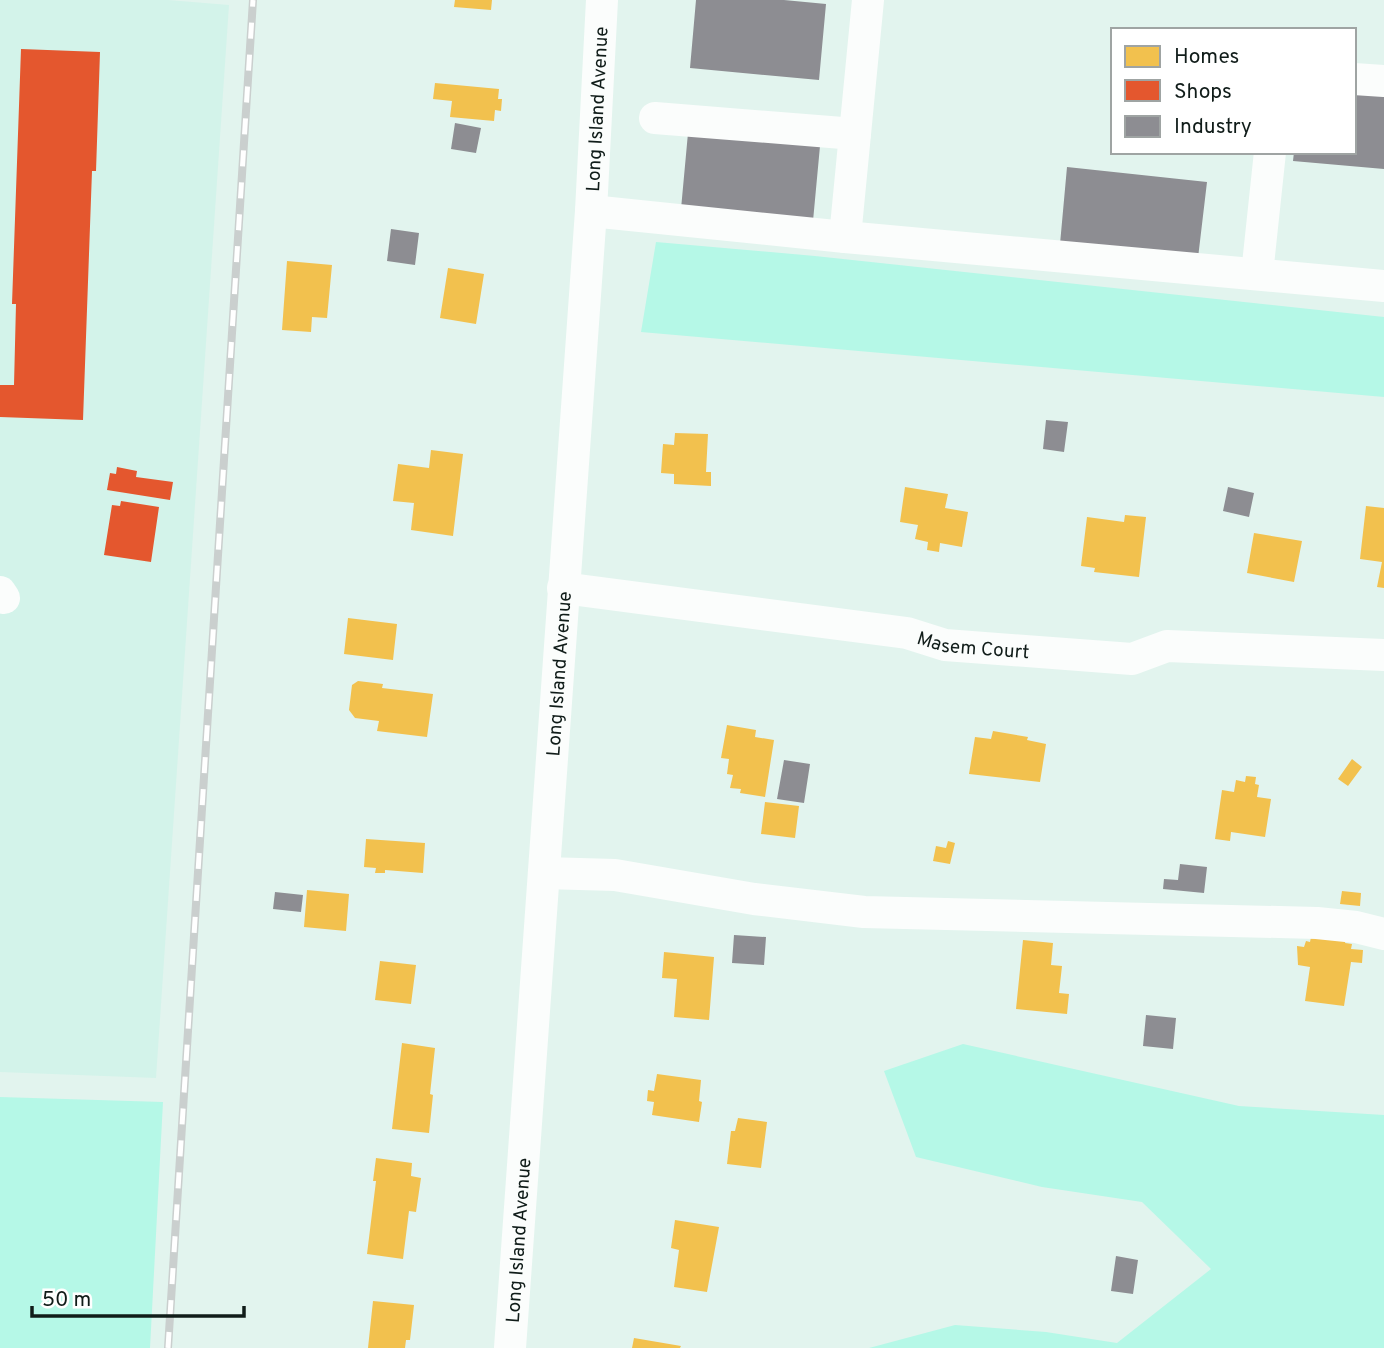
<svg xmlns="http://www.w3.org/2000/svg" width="1384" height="1348" font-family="Overpass,sans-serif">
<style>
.built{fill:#d3f3ea}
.green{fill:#b5f8e7}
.homes{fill:#f2c14e}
.shops{fill:#e4572e}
.industry{fill:#8d8d92}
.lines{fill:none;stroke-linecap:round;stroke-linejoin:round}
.minor{stroke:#fbfdfc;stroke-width:32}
.rail-casing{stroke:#cacfce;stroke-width:8}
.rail{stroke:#fff;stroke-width:5;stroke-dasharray:16;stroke-linecap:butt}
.labels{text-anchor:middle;stroke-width:7;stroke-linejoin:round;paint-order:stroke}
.street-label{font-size:19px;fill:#101c19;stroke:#fff}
</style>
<rect width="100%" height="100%" fill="#e2f4ee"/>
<path class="built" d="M0,0H168L229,5L156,1078L0,1072Z"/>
<path class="green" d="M656,242L815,256L1384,317V397L641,332Z
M963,1044L1239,1106L1384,1115V1348H869L955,1325L1046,1332L1117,1343L1211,1269L1142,1202L1042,1187L916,1157L884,1071Z
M0,1097L163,1102L150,1348H0Z"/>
<path class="homes" d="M455,0H492L491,10L454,7Z
M435,83L499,89L498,99H502L501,111L495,110L494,121L450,117L452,101L433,99Z
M287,261L332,265L327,318L312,317L311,332L282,330Z
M448,268L484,274L476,324L440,318Z
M675,433L708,434L706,472H711V486L674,484V474L661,473L663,444L674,445Z
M431,450L463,454L453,536L411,530L414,503L393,501L398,464L429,468Z
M905,487L948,494L945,508L968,512L962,547L940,543L939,552L927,550L928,542L915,539L918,525L900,522Z
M1366,506L1384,508V588L1377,587L1382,562L1360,559Z
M1125,515L1146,517L1139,577L1094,572L1095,568L1081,566L1087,517L1124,522Z
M1254,533L1302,541L1294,582L1247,573Z
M348,618L397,624L393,660L344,654Z
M358,681L383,684L382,688L433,694L427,737L377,731L379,721L355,718L349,710L352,685Z
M727,725L756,730L755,737L774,740L765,797L740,793L741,789L730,788L733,775L727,774L729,759L721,758Z
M993,731L1028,737L1027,740L1046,744L1040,782L969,774L975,737L991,739Z
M1352,759L1362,767L1348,786L1338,779Z
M1246,776L1256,777L1255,784L1259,785L1257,797L1271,799L1265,837L1231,832L1230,841L1215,839L1222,790L1234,792L1236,780L1245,782Z
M765,802L799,806L795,838L761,834Z
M366,839L425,843L423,873L385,870V873H375L376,868L364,867Z
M948,841L955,843L950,864L933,861L936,846L946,848Z
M307,890L349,894L346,931L304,927Z
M1342,891L1361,893L1360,906L1340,904Z
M1313,927L1348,931L1345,943L1352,944L1351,949L1363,950L1362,963L1351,962L1344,1006L1305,1001L1310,967L1298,965L1297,946L1304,947L1306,941L1310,942Z
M1023,940L1053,943L1051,965L1062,966L1059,993L1069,994L1067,1014L1016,1009Z
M664,952L714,957L709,1020L674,1017L677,979L662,978Z
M380,961L416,965L411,1004L375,1000Z
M402,1043L435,1048L430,1094L433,1095L429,1133L392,1129Z
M657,1074L701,1080L699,1101L702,1102L699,1122L652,1115L654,1102L647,1101L648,1090L654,1091Z
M738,1118L767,1122L761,1168L727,1164L731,1131H735Z
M376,1158L412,1163L411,1176L421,1178L416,1212L409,1211L403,1259L367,1254L376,1181H373Z
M675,1220L719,1227L707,1292L674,1287L679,1250L671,1248Z
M373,1301L414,1305L410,1340H406L405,1348H368Z
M634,1338L681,1346L680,1348H632Z"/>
<path class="shops" d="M21,49L100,52L96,171H92L83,420L0,417V385H14L16,304H12Z
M117,467L137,471L136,477L173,482L170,500L107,490L110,473L116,474Z
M121,501L159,507L151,562L104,555L112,505L120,506Z"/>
<path class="industry" d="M696,0H784L826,4L819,80L690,68Z
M1354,90L1384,93V169L1293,161L1294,152H1354Z
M455,123L481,128L476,153L451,149Z
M688,133L820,146L813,221L681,209Z
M1067,167L1207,182L1198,258L1060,244Z
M391,229L419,233L415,265L387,261Z
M1046,420L1068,422L1064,452L1043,449Z
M1228,487L1254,493L1249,517L1223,511Z
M784,760L810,764L804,803L777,799Z
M1180,864L1207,867L1204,893L1163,889L1164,879L1178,880Z
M275,892L303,895L301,912L273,909Z
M734,935L766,937L764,965L732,963Z
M1146,1015L1176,1018L1173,1049L1143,1046Z
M1116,1256L1138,1260L1133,1294L1111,1291Z"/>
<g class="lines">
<g class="minor">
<path d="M1354,79L1384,81"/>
<path d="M655,118L855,134"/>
<path d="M591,211L845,237L868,0"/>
<path d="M845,237L1384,286"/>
<path d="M1257,274L1270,152"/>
<path id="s1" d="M563,588L907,633L945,645L1132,659L1167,646L1384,655"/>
<path d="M0,592L4,598"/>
<path d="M544,873L615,875L754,899L864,912L1317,923L1356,927L1384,934"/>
<path id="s2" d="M510,1348L591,211L602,0"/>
</g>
<g class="rail-casing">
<path id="rail" d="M168,1348L253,0"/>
</g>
<use href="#rail" class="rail"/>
</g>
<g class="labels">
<g class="street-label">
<text dy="7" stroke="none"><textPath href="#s2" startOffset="1242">Long Island Avenue</textPath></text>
<text dy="7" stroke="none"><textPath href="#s1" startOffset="415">Masem Court</textPath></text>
<text dy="7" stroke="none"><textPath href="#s2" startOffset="676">Long Island Avenue</textPath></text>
<text dy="7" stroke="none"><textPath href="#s2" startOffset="108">Long Island Avenue</textPath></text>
</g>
</g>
<rect x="1111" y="28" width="245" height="126" fill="#ffffff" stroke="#9fa4a3" stroke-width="2"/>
<rect x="1125" y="46" width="35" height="21" fill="#f2c14e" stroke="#9fa4a3" stroke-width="2"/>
<text x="1174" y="63" font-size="21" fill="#101c19">Homes</text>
<rect x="1125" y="80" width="35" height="21" fill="#e4572e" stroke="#9fa4a3" stroke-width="2"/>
<text x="1174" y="98" font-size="21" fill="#101c19">Shops</text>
<rect x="1125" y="116" width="35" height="21" fill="#8d8d92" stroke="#9fa4a3" stroke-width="2"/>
<text x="1174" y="133" font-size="21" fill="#101c19">Industry</text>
<path d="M32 1306v10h212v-10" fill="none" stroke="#101c19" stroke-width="3.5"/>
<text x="42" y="1306" font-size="21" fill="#101c19" stroke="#ffffff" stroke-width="5" paint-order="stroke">50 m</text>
</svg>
